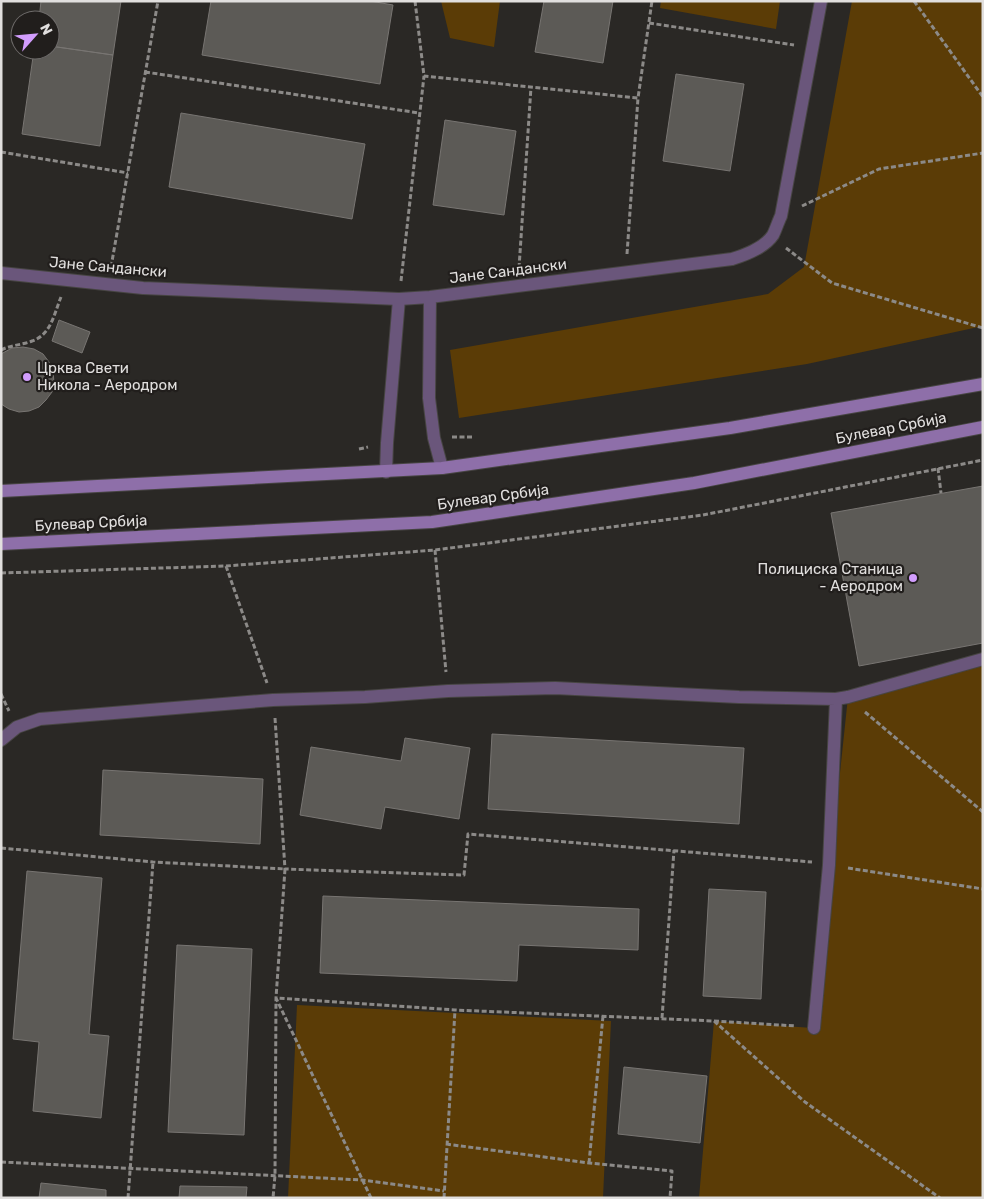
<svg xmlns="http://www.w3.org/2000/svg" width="984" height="1199" font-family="Rubik,sans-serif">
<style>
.green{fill:#5b3c06}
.building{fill:#5c5a56;stroke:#787572}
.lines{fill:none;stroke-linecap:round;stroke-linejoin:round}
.street-casing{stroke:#474543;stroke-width:14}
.secondary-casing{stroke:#474543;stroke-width:14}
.path{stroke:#8c8a88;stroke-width:3;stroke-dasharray:5 2.5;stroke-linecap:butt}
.street{stroke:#6a567b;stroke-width:12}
.secondary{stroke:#8e6fa9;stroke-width:12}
.poi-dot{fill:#d29dfd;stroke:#211e1c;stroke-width:2}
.labels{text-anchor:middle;stroke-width:4.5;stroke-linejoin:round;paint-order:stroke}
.street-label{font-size:15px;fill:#e1dfde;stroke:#211e1c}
.poi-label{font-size:15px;fill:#e1dfde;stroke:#211e1c;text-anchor:start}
</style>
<rect width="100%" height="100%" fill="#2a2825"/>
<path class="green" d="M441,1H500L494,47L450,38Z
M661,1H780L776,29L660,8Z
M852,1H983V326L807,364L459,418L450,350L768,294L804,267Z
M983,664V1198H699L714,1021L813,1028L848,697Z
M297,1005L611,1021L603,1198H288Z"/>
<path class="building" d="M41,1H121L113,55L50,46V20H39Z
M211,1H370L393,5L380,84L202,55Z
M544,1H613L603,63L535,52Z
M50,46L113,55L100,146L22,134L34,50H50Z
M676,74L744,84L730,171L663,161Z
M181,113L365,144L352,219L169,187Z
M445,120L516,131L504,215L433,205Z
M59,320L90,332L82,353L52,341Z
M23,347L34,349L43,354L49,362L53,372L54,382L52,392L46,400L39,407L29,411L19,412L9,409L1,404V354L12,348Z
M983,486V643L859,666L831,513Z
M492,734L744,748L739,824L488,809Z
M405,738L470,748L459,819L385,807L381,829L300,815L311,747L401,761Z
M103,770L263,779L260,844L100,835Z
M27,871L102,878L89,1034L109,1036L101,1118L33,1111L39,1042L13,1039Z
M709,889L766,892L761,999L703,996Z
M323,896L639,909L638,950L519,945L517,981L320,973Z
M177,945L252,949L244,1135L168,1132Z
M624,1067L707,1076L700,1143L618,1134Z
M41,1183L106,1190V1198H39Z
M180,1186L247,1187L246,1198H179Z"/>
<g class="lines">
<g class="street-casing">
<path id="street" d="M1,273L143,288L399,299L430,297L732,259C745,255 765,247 773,235C776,229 778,222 781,216L821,1
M430,297L429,398L434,438L442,468
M386,472L387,443L399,299
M836,699L848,697L983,659
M1,740L17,727L40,719L273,700L365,697L448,691L555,688L739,697L836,699L829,865L814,1028"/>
</g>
<g class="secondary-casing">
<path id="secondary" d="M1,491L442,468L730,428L983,384
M1,544L432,522L694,483L983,427"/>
</g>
<path class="path" d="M415,1L424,76L638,98L652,1
M914,1L983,97
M649,23L794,45
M145,72L419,113
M1,152L128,173
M802,206L879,169L983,153
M786,248L832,283L983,328
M627,254L638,98
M111,267L158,1
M519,268L531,87
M401,281L424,76
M1,350C11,345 22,345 32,341C51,335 54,314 61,297
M452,437H474
M359,449L368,447
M938,468L941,493
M435,550L446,672
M226,566L267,683
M1,573L226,566L435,550L703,515L983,460
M1,694L9,711
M865,712L983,812
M275,718L285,869L464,875L468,834L812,862
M1,848L153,862L285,869L276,998L275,1175L273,1198
M848,868L983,889
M662,1018L674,850
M714,1021L805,1102L940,1198
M446,1144L589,1163L672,1171L670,1198
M1,1162L362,1180L444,1191
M589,1163L603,1016
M128,1198L153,862
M371,1198L276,998L455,1010L714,1021L796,1026
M444,1198L455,1010"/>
<use href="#street" class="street"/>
<use href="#secondary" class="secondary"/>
</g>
<g class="poi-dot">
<circle cx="27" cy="377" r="5"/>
<circle cx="913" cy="578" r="5"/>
</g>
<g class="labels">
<g class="street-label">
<text transform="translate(108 267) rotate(5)" y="5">Јане Сандански</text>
<text transform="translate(508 271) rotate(-7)" y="5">Јане Сандански</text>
<text transform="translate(891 428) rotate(-11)" y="5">Булевар Србија</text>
<text transform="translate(493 497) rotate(-8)" y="5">Булевар Србија</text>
<text transform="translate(91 523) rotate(-3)" y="5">Булевар Србија</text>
</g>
<g class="poi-label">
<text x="37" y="373">Црква Свети<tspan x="37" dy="17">Никола - Аеродром</tspan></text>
<text x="903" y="574" text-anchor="end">Полициска Станица<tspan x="903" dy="17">- Аеродром</tspan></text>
</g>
</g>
<rect width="984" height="1199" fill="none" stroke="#e1dfde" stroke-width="5"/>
<g transform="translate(35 35) rotate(63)"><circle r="24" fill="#211e1c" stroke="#6e6b6a"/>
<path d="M0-4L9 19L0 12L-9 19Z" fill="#d29dfd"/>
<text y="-8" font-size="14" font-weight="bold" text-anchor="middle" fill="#e1dfde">N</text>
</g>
</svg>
